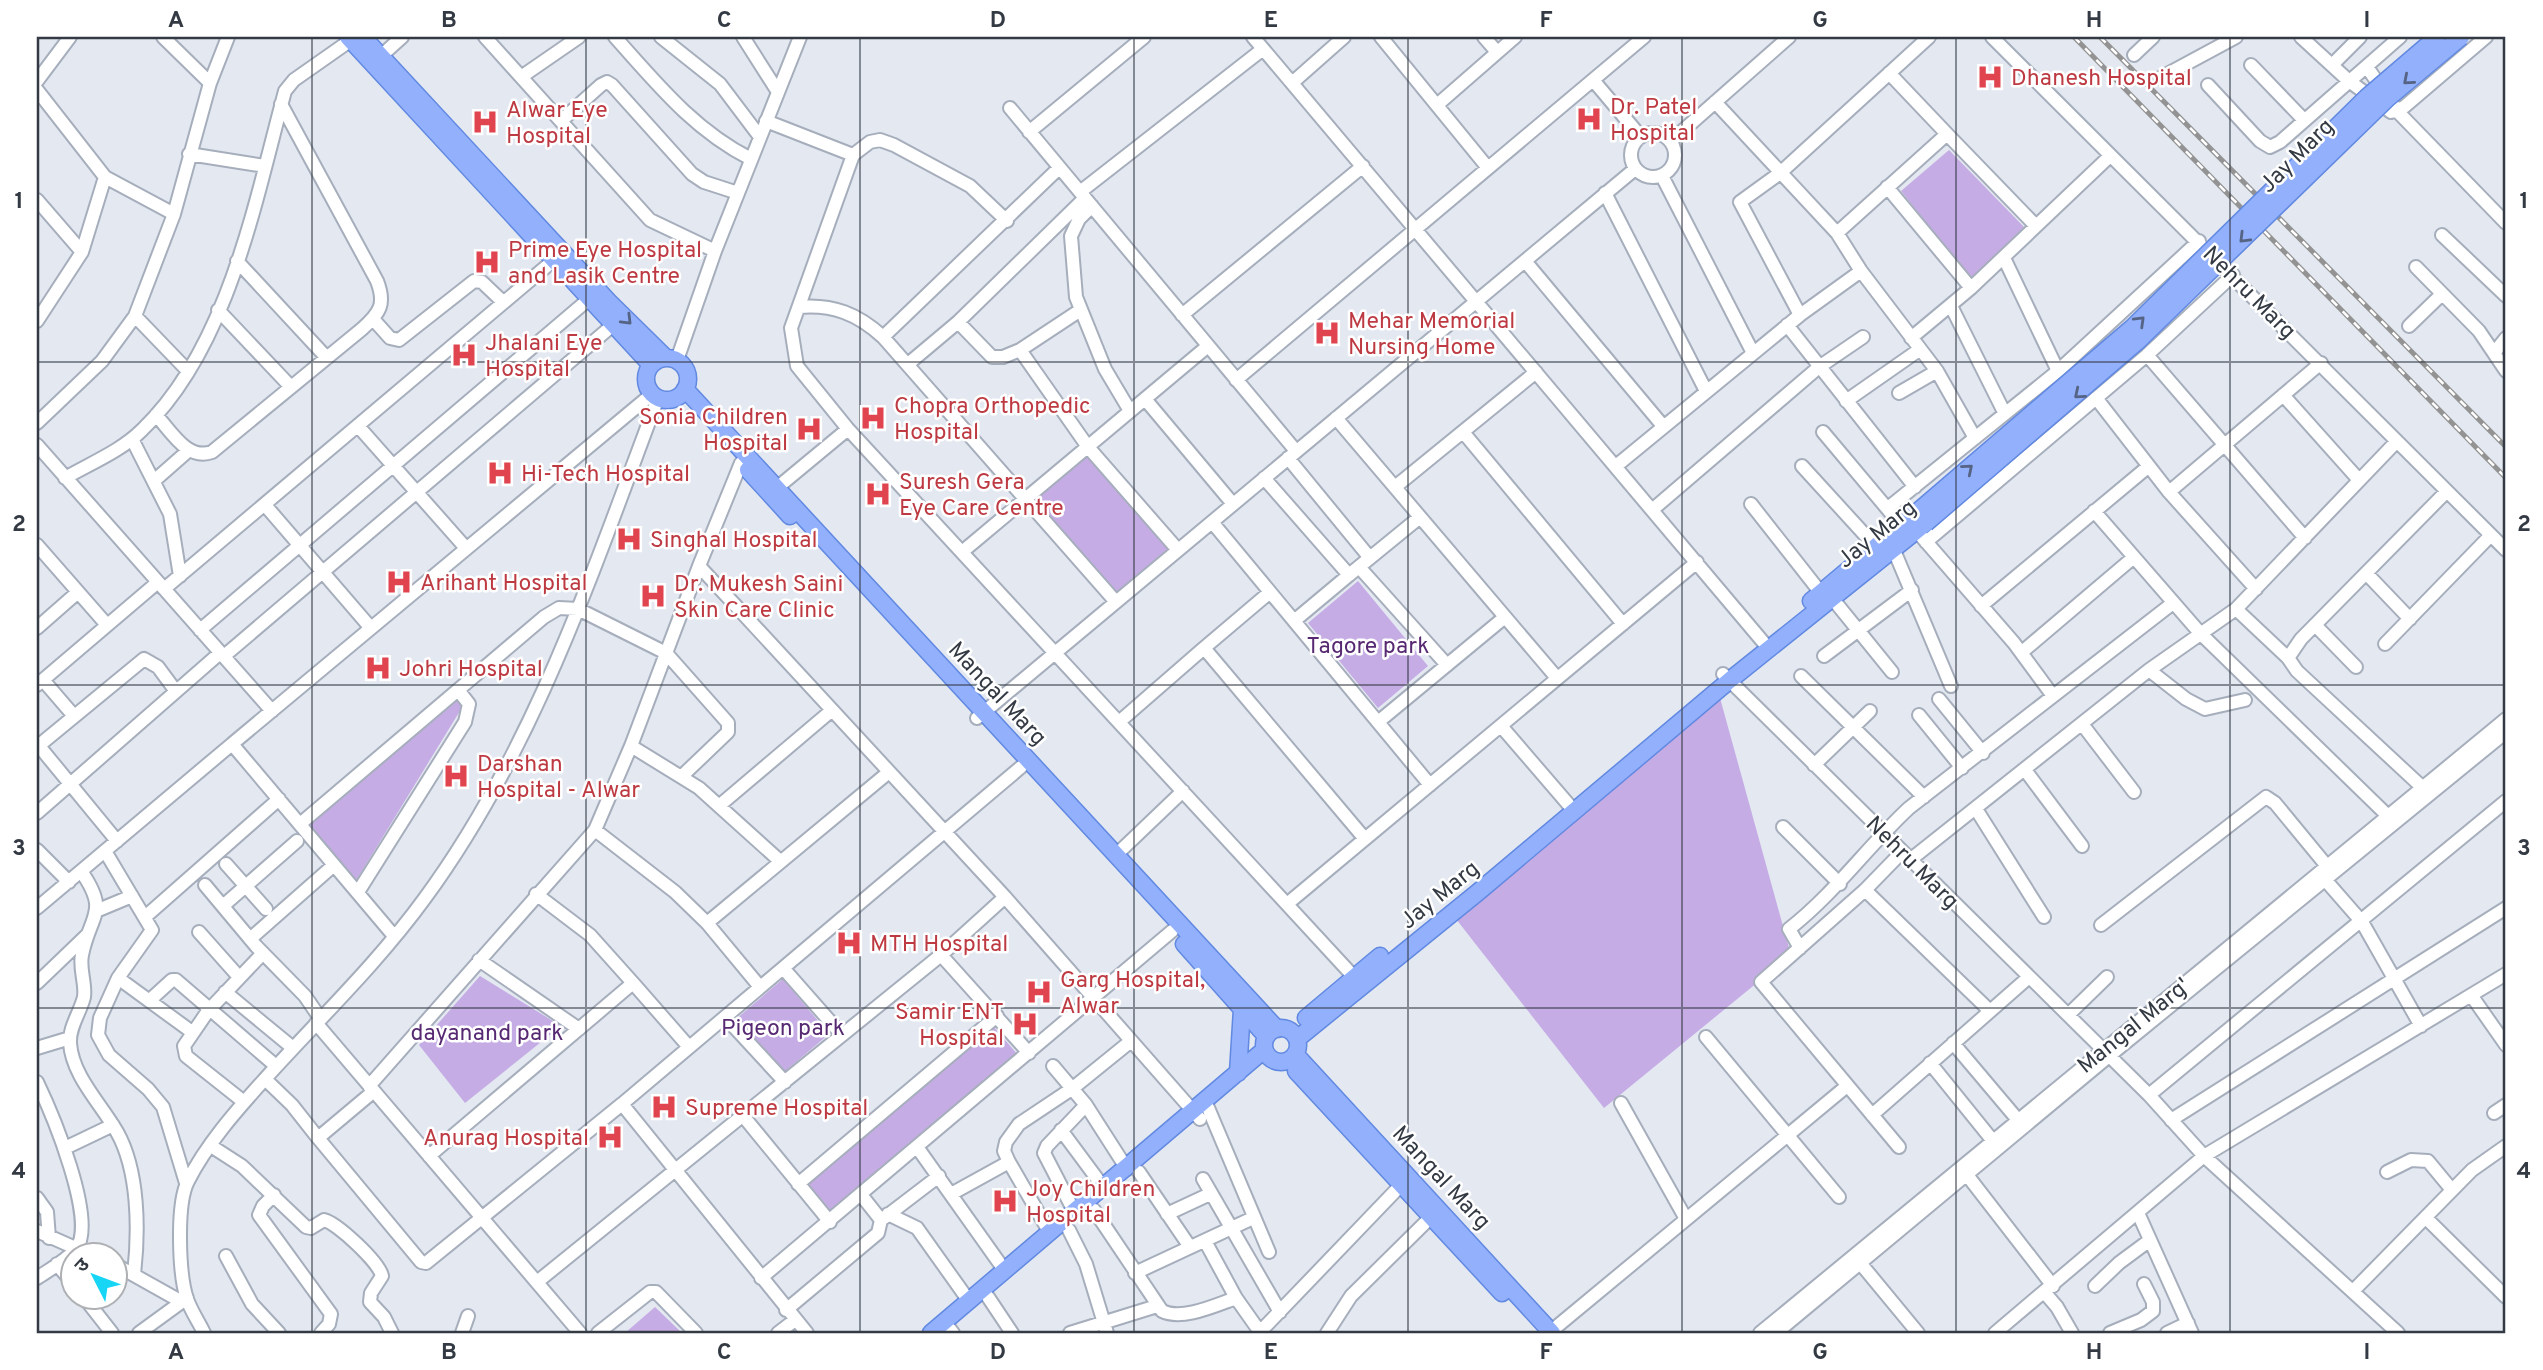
<svg xmlns="http://www.w3.org/2000/svg" width="2543" height="1370" font-family="Overpass,'Noto Sans Devanagari',sans-serif">
<style>
.green{fill:#c6ace5}
.lines{fill:none;stroke-linecap:round;stroke-linejoin:round}
.minor-casing{stroke:#a6aebc;stroke-width:16}
.major-casing{stroke:#6289e1;stroke-width:19}
.minor{stroke:#fff;stroke-width:12}
.major{stroke:#92b0fc;stroke-width:16}
.rail-casing{stroke:#939393;stroke-width:5}
.rail{stroke:#fff;stroke-width:2.5;stroke-dasharray:8;stroke-linecap:butt}
.major-bridge-casing{stroke:#6289e1;stroke-width:19;stroke-linecap:butt}
.major-bridge{stroke:#92b0fc;stroke-width:16}
.oneway{stroke:#556384}
.grid{fill:none;stroke:#343a43;stroke-width:2;stroke-opacity:0.55}
.labels{text-anchor:middle;stroke-width:5;stroke-linejoin:round;paint-order:stroke}
.health-label{font-size:23px;fill:#be3a42;stroke:#fff;text-anchor:start}
.street-label{font-size:23px;fill:#343a43;stroke:#fff}
.park-label{font-size:23px;fill:#572973;stroke:#fff}
.neatline{fill:none;stroke:#343a43;stroke-width:2.5}
.grid-label{font-size:23px;text-anchor:middle;font-weight:bold;fill:#343a43}
</style>
<rect width="100%" height="100%" fill="#e3e8f1"/>
<path class="green" d="M1949,150L2025,228L1971,280L1901,191Z
M1089,453L1173,552L1117,594L1032,499Z
M1358,581L1428,666L1378,708L1308,623Z
M1720,698L1791,955L1604,1108L1456,919Z
M455,699L463,706L354,884L334,865L309,824Z
M480,976L561,1026L465,1103L419,1045Z
M783,979L829,1034L782,1074L736,1019Z
M993,1026L1018,1055L826,1216L801,1186Z
M655,1307L682,1333H625Z"/>
<g class="lines">
<g class="minor-casing">
<path id="minor" d="M163,37L210,83
M485,37L650,220L715,251
M615,37C657,84 694,130 751,159
M661,37L720,84L760,137
M743,37L778,92
M1253,37L1769,649
M1381,37L1488,168
M1484,37L1497,52
M1992,37L2506,550
M2301,37L2349,81L2391,112L2404,107L2486,37
M2134,55L2153,37
M381,56L402,37
M2251,65L2304,120
M2332,65L2360,37
M2367,67L2397,111L2506,223
M1889,73L1947,134
M521,77L579,37
M2160,78L2236,37
M1593,80L1641,137
M37,81L70,37
M1292,83L1344,37
M2208,85L2260,141L2270,147L2280,142L2400,37
M37,90L105,177L174,214
M1715,102L1837,233L1861,271L1937,371L1975,438
M1437,105L1515,37
M1010,108L1296,451
M561,121L601,85L607,82L612,85L692,174L704,182L738,193
M766,121L853,155L791,328L797,366L848,429L1354,977
M1029,132L1144,37
M1631 155a22 22 0 1 1 44 0a22 22 0 1 1-44 0Z
M1671,141L1789,37
M189,154L265,166
M853,155L870,142L880,140L894,145L970,186L1007,221
M1662,176L1753,353
M1887,187L1971,288
M1080,192L1263,49
M1605,193L1706,391
M37,200L82,252
M1092,206L1079,219L1071,236L1076,297L1105,369L1130,411
M1837,233L1947,134L2036,226
M2442,235L2506,296
M2004,258L2058,371
M237,261L327,358
M1525,261L1663,426
M2416,267L2479,331L2506,371
M1951,306L2004,412
M799,307C833,304 858,314 883,337L1059,168
M218,310L291,387
M1079,311L1020,350L1088,447L1178,550
M1182,315L1363,166
M1800,315L1740,202L1780,173L1929,37
M135,316L188,371
M373,319L390,338L399,340L474,281L482,282L503,302
M37,321L82,252L105,177
M958,322L992,357H1003L1020,350
M1787,325L1915,487
M2409,326L2441,295
M883,337L1116,602
M1911,338L1971,288L2110,156
M2494,353L2506,338
M2147,355L2305,538
M677,360L715,251L800,37
M908,364L958,322L1085,198
M1236,380L1644,37
M1899,393L1937,371
M2283,395L2359,480
M2096,398L2169,492L2256,589
M1145,399L1233,504
M1846,401L1919,350
M156,415C171,431 187,461 212,452L362,329C380,313 386,304 377,281L281,104
M1336,418L1557,678
M37,423L102,361L135,316L174,214L210,83L228,37
M358,426L465,547
M1463,432L1623,624
M1823,432L1901,525
M132,439L170,514L180,576
M37,445L272,711
M1288,458L1370,558
M1616,466L1800,315L1861,271
M1802,466L1876,547
M65,478C91,463 121,451 142,430C228,348 255,202 285,91L294,80L351,40
M1264,478L1349,575L1420,517
M155,480L188,451
M778,487L848,429
M1395,487L1536,372
M2169,492L2321,363
M1751,504L1821,593
M265,505L370,627
M1888,508L2058,371L2199,241
M1652,510L1819,367L1863,337
M2094,511L2200,633L2388,816
M1212,522L1430,785
M1922,537L2014,643L2053,696
M1926,542L2147,355L2233,275
M37,545L107,625
M1893,548L1951,686
M962,552L1208,346
M1359,567L1447,665
M2366,573L2410,619
M164,589L554,260
M1832,598L1892,672
M1981,606L2149,466
M2236,609L2288,658
M1294,621L1349,575
M2315,625L2356,667
M37,628L78,592
M200,630L589,299
M2385,644L2491,535
M1204,648L1270,592
M2022,652L2134,557
M224,656L613,325
M1824,656L1912,590
M2149,670L2186,699L2205,709L2245,700
M1723,674L2149,1095L2204,1156L2398,1333
M1801,676L1924,797
M43,680L74,716
M37,685L158,582
M1939,699L1983,753
M1919,715L1962,768
M977,718L1635,169
M1119,722L1204,648L1365,839
M1378,722L1505,617
M2082,724L2134,792
M1501,726L1575,812
M39,746L117,841
M631,746L699,788L780,861
M37,747L144,659L158,667L175,690
M1814,765L1870,711
M2025,770L2082,846
M2423,788L2297,671L2288,658L2301,639L2447,491
M720,805L831,711
M1976,809L2044,917
M37,813L220,653
M300,824L544,617L559,608L578,609L666,653L728,723V732L682,776
M1783,827L1840,884
M595,830L675,892L707,923L760,987
M37,850L69,882
M105,851L152,930L118,978L100,1018L98,1035L109,1055L148,1089L163,1107L186,1183
M1116,855L1183,791
M1910,860L2149,670L2236,609L2397,441
M226,864L266,909
M81,871C110,913 90,914 82,955C79,969 86,983 84,997C80,1013 69,1027 70,1043C72,1076 102,1105 117,1132C139,1171 139,1231 134,1274
M2321,875L2362,922L2421,1026
M205,885L256,946L305,996L320,1018
M1865,890L1990,1011
M358,892L465,722L469,704L458,690
M1005,897L1200,1119
M1287,904L1697,562
M224,905L297,841
M37,908L232,744
M96,911L132,896
M145,917L279,799
M707,923L889,772
M2101,925L2266,797L2275,803L2331,871
M199,932L239,977
M394,936L232,744L652,394
M250,939L334,865
M1800,948L1789,929C1835,893 1867,847 1909,808L2173,603
M941,955L1029,1053
M479,960L579,1029
M783,968L842,1035
M118,978L192,1032
M37,983L87,935
M633,983L689,1047
M225,992L293,1048
M2471,995L2506,1045
M150,1000L172,980H176L276,1066
M2068,1015L2107,977
M725,1017L785,1082
M316,1023L580,1333
M1706,1037L1839,1197
M1953,1043L2018,1120
M37,1048L70,1038
M1930,1063L1993,1141
M1053,1066L1086,1105L1127,1169
M265,1079L292,1105L318,1138
M37,1082C51,1111 98,1221 76,1249C67,1260 49,1270 37,1278
M369,1086L595,830L631,746L699,566
M374,1091L318,1138L421,1262L426,1263L622,1104
M2149,1095L2506,801
M244,1102L186,1056L184,1046L208,1011L263,953
M1206,1103L1269,1252
M1621,1103L1686,1219
M2494,1113L2506,1105
M1872,1115L2029,977
M744,1117L830,1222
M2171,1120L2506,908
M1061,1130L1104,1188
M211,1146L242,1166L306,1227L311,1228L324,1220C337,1223 379,1262 382,1276L371,1293L370,1302L384,1317L392,1333
M917,1147L1005,1271
M1899,1147L1761,982L1865,890L1902,852
M65,1148L113,1125
M429,1156L633,983L590,935L536,894
M1139,1172L1190,1247
M2387,1172L2411,1160L2428,1161L2452,1190
M1967,1175L2053,1286
M1203,1179L1280,1312
M798,1184L997,1016
M951,1194L1009,1162
M274,1195L263,1206L259,1215L331,1314L329,1324L321,1333
M37,1198L47,1212L49,1238
M1094,1210L1162,1311C1182,1321 1216,1305 1236,1298
M1075,1213L1044,1153L1047,1146L1086,1105
M2138,1213L2192,1333
M888,1214L917,1228L969,1301
M1167,1214L1210,1194
M884,1218L939,1176
M2426,1218L2506,1297
M1069,1230L1086,1264L1107,1333
M37,1231L89,1254
M1050,1233L1009,1162L1004,1151L1006,1142L1019,1124L1073,1088L1131,1041
M1205,1241L1236,1298L1260,1332
M226,1256L252,1304L279,1333
M57,1264L74,1285
M1861,1264L1918,1333
M116,1265L182,1302
M1135,1273L1253,1218
M761,1278L1172,931
M537,1282L941,955L1005,897L699,566L741,463
M2095,1286L2119,1263L2150,1240
M2354,1290L2472,1170L2506,1146
M2045,1293L2057,1307L2072,1333
M83,1296L112,1333
M988,1297L1012,1333
M786,1310L878,1233L881,1220L862,1196
M950,1329L953,1333
M139,1333L187,1298
M204,1333C199,1322 191,1311 187,1299C179,1275 176,1204 188,1181C206,1145 236,1111 263,1081C317,1021 377,964 425,898C535,748 593,570 658,398
M462,1333L468,1316
M598,1333L650,1292H656L696,1333
M778,1333L795,1320
M807,1333L622,1104L1021,767
M1070,1333L1157,1306
M1259,1333L1402,1184
M1327,1333L1351,1296L1432,1216
M1549,1333L1847,1086
M1760,1333L2506,719
M1776,1333L2109,1056L2506,732
M1995,1333L2204,1156L2506,974
M2110,1333L2141,1320L2153,1311V1302L2144,1284
M2167,1333L2188,1323"/>
</g>
<g class="major-casing">
<path id="major" d="M348,37L651,365
M363,37L609,302L666,358
M646 379a21 21 0 1 1 42 0a21 21 0 1 1-42 0Z
M685,389L1277,1029
M748,470L790,516
M1811,601L1916,513
M1184,944L1266,1036
M1306,1018L1380,956
M1264 1045a17 17 0 1 1 34 0a17 17 0 1 1-34 0Z
M1297,1039L1477,893L1730,680L1926,523
M1296,1055L1552,1333
M1296,1071L1502,1293
M1238,1073L1242,1009
M931,1333L1264,1050"/>
</g>
<use href="#minor" class="minor"/>
<use href="#major" class="major"/>
<g class="rail-casing">
<path id="rail" d="M2074,37L2506,478
M2100,37L2506,447"/>
</g>
<use href="#rail" class="rail"/>
<g class="major-bridge-casing">
<path id="major-bridge" d="M1916,513L2133,327L2367,97L2437,37
M1926,523L2138,341L2388,98L2461,37"/>
</g>
<use href="#major-bridge" class="major-bridge"/>
</g>
<defs><path id="oneway-chevron" d="M-2-3.5L2.5 0L-2 3.5" fill="none" stroke-width="1.6" stroke-linecap="round" stroke-linejoin="round" transform="scale(1.75)"/></defs>
<g class="oneway">
<use href="#oneway-chevron" transform="translate(2408 80) rotate(139)"/>
<use href="#oneway-chevron" transform="translate(2244 238) rotate(135)"/>
<use href="#oneway-chevron" transform="translate(627 320) rotate(45)"/>
<use href="#oneway-chevron" transform="translate(2140 321) rotate(-44)"/>
<use href="#oneway-chevron" transform="translate(2079 394) rotate(140)"/>
<use href="#oneway-chevron" transform="translate(1968 469) rotate(-40)"/>
</g>
<path class="grid" d="M312,37V1333M586,37V1333M860,37V1333M1134,37V1333M1408,37V1333M1682,37V1333M1956,37V1333M2230,37V1333M37,362H2506M37,685H2506M37,1008H2506"/>
<defs>
<g id="hospital-bare" transform="scale(2.1)"><path d="M-5-5h3v3.5h4V-5h3V5h-3V1.5h-4V5h-3Z" fill="#e0444e" stroke="#fff" stroke-width="2.5" paint-order="stroke"/></g>
</defs>
<g fill-rule="evenodd">
<use href="#hospital-bare" x="1990" y="77"/>
<use href="#hospital-bare" x="1589" y="119"/>
<use href="#hospital-bare" x="485" y="122"/>
<use href="#hospital-bare" x="487" y="262"/>
<use href="#hospital-bare" x="1327" y="333"/>
<use href="#hospital-bare" x="464" y="355"/>
<use href="#hospital-bare" x="873" y="418"/>
<use href="#hospital-bare" x="809" y="429"/>
<use href="#hospital-bare" x="500" y="473"/>
<use href="#hospital-bare" x="878" y="494"/>
<use href="#hospital-bare" x="629" y="539"/>
<use href="#hospital-bare" x="399" y="582"/>
<use href="#hospital-bare" x="653" y="596"/>
<use href="#hospital-bare" x="378" y="668"/>
<use href="#hospital-bare" x="456" y="776"/>
<use href="#hospital-bare" x="849" y="943"/>
<use href="#hospital-bare" x="1039" y="992"/>
<use href="#hospital-bare" x="1025" y="1024"/>
<use href="#hospital-bare" x="664" y="1107"/>
<use href="#hospital-bare" x="610" y="1137"/>
<use href="#hospital-bare" x="1005" y="1201"/>
</g>
<g class="labels">
<g class="health-label">
<text x="2011" y="85">Dhanesh Hospital</text>
<text x="1610" y="114">Dr. Patel<tspan x="1610" dy="26">Hospital</tspan></text>
<text x="506" y="117">Alwar Eye<tspan x="506" dy="26">Hospital</tspan></text>
<text x="508" y="257">Prime Eye Hospital<tspan x="508" dy="26">and Lasik Centre</tspan></text>
<text x="1348" y="328">Mehar Memorial<tspan x="1348" dy="26">Nursing Home</tspan></text>
<text x="485" y="350">Jhalani Eye<tspan x="485" dy="26">Hospital</tspan></text>
<text x="894" y="413">Chopra Orthopedic<tspan x="894" dy="26">Hospital</tspan></text>
<text x="788" y="424" text-anchor="end">Sonia Children<tspan x="788" dy="26">Hospital</tspan></text>
<text x="521" y="481">Hi-Tech Hospital</text>
<text x="899" y="489">Suresh Gera<tspan x="899" dy="26">Eye Care Centre</tspan></text>
<text x="650" y="547">Singhal Hospital</text>
<text x="420" y="590">Arihant Hospital</text>
<text x="674" y="591">Dr. Mukesh Saini<tspan x="674" dy="26">Skin Care Clinic</tspan></text>
<text x="399" y="676">Johri Hospital</text>
<text x="477" y="771">Darshan<tspan x="477" dy="26">Hospital - Alwar</tspan></text>
<text x="870" y="951">MTH Hospital</text>
<text x="1060" y="987">Garg Hospital,<tspan x="1060" dy="26">Alwar</tspan></text>
<text x="1004" y="1019" text-anchor="end">Samir ENT<tspan x="1004" dy="26">Hospital</tspan></text>
<text x="685" y="1115">Supreme Hospital</text>
<text x="589" y="1145" text-anchor="end">Anurag Hospital</text>
<text x="1026" y="1196">Joy Children<tspan x="1026" dy="26">Hospital</tspan></text>
</g>
<g class="street-label">
<text transform="translate(2296 155) rotate(-45)" y="8">Jay Marg</text>
<text transform="translate(2250 292) rotate(45)" y="8">Nehru Marg</text>
<text transform="translate(1876 533) rotate(-39)" y="8">Jay Marg</text>
<text transform="translate(998 693) rotate(47)" y="8">Mangal Marg</text>
<text transform="translate(1913 862) rotate(45)" y="8">Nehru Marg</text>
<text transform="translate(1439 894) rotate(-39)" y="8">Jay Marg</text>
<text transform="translate(2133 1025) rotate(-39)" y="8">Mangal Marg'</text>
<text transform="translate(1442 1177) rotate(47)" y="8">Mangal Marg</text>
</g>
<g class="park-label">
<text x="1368" y="653">Tagore park</text>
<text x="783" y="1035">Pigeon park</text>
<text x="487" y="1040">dayanand park</text>
</g>
</g>
<rect width="2543" height="1370" fill="none" stroke="#ffffff" stroke-width="77"/>
<g transform="translate(94 1276) rotate(312)"><circle r="33" fill="#ffffff" stroke="#aeb0b4" stroke-width="2"/>
<path d="M0-5L12 26L0 18L-12 26Z" fill="#16d5f5"/>
<text y="-10" font-size="19" font-weight="bold" text-anchor="middle" fill="#343a43">उ</text>
</g>
<rect x="38" y="38" width="2466" height="1294" class="neatline"/>
<g class="grid-label">
<text x="176" y="27">A</text>
<text x="449" y="27">B</text>
<text x="724" y="27">C</text>
<text x="998" y="27">D</text>
<text x="1271" y="27">E</text>
<text x="1546" y="27">F</text>
<text x="1820" y="27">G</text>
<text x="2094" y="27">H</text>
<text x="2367" y="27">I</text>
<text x="19" y="208">1</text>
<text x="2524" y="208">1</text>
<text x="19" y="531">2</text>
<text x="2524" y="531">2</text>
<text x="19" y="855">3</text>
<text x="2524" y="855">3</text>
<text x="19" y="1178">4</text>
<text x="2524" y="1178">4</text>
<text x="176" y="1359">A</text>
<text x="449" y="1359">B</text>
<text x="724" y="1359">C</text>
<text x="998" y="1359">D</text>
<text x="1271" y="1359">E</text>
<text x="1546" y="1359">F</text>
<text x="1820" y="1359">G</text>
<text x="2094" y="1359">H</text>
<text x="2367" y="1359">I</text>
</g>
</svg>
